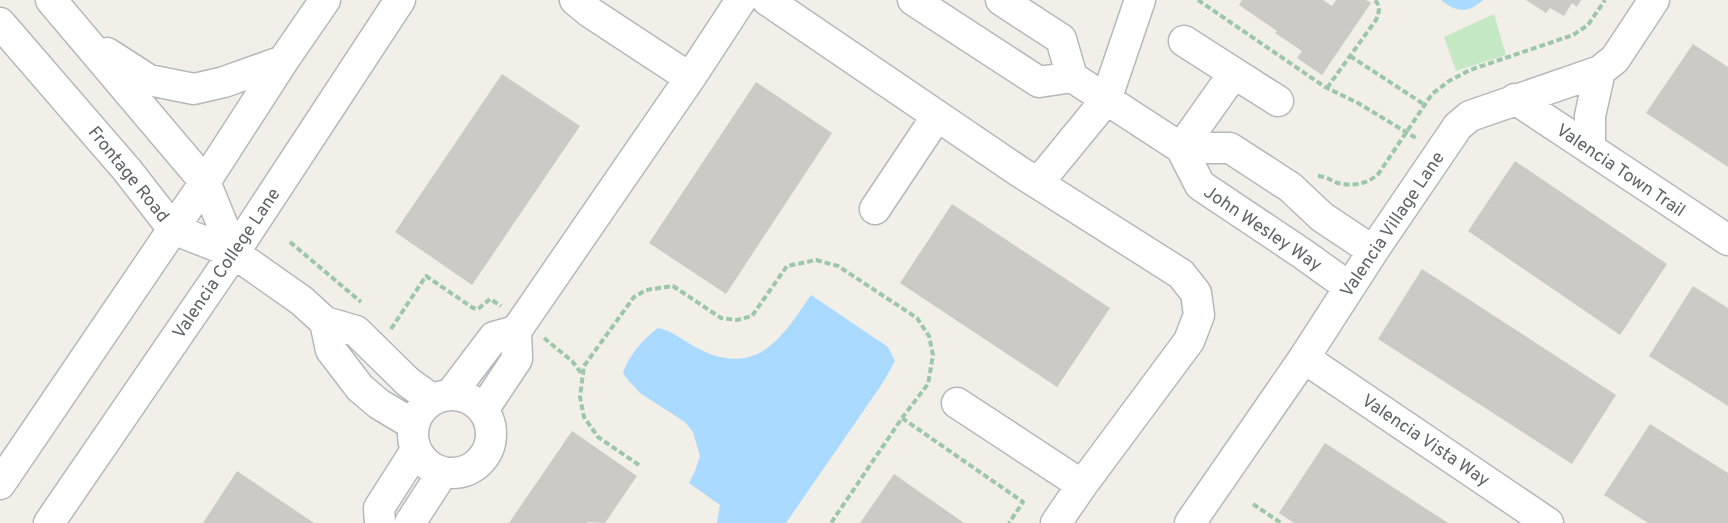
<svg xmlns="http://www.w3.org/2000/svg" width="1728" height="523" font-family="Overpass,sans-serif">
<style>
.green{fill:#c5e8c5}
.water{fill:#aadaff}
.building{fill:#cccac5}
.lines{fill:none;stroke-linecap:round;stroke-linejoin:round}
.minor-casing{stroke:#b5b8bc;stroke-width:33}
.path{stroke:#9cc7a9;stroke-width:4;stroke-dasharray:6 3;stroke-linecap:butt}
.minor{stroke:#fff;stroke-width:30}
.labels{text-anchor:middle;stroke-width:5;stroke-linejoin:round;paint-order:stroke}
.street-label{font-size:18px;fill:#5f6368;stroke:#fff}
</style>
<rect width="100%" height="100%" fill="#f1efe8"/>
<path class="green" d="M1494,14L1506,55L1456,71L1444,37Z"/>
<path class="water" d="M1441,0H1483C1468,14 1455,12 1441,0Z
M811,295L888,347L895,361L882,384L786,523H717L720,505L689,483L695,471L700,456L693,432L685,422L640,393L628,380L623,373C629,355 643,339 658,328C673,331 685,342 699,349C757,378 782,338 811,295Z"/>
<path class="building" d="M1242,0H1323L1332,6L1336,0H1366L1371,3L1322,75L1297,58L1302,51L1275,33L1277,31L1239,5Z
M1526,0H1581L1577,7L1572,3L1564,16L1550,8L1546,13Z
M1693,44L1728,67V167L1646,113Z
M502,74L580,126L472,285L395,232Z
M756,82L832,133L726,294L649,243Z
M1515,161L1667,264L1620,335L1468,231Z
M952,204L1110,308L1057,387L900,283Z
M1422,269L1616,395L1572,464L1378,339Z
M1693,286L1728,308V406L1649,356Z
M1650,424L1728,473V523H1648L1604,495Z
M572,431L637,476L605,523L588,522L587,523H509Z
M1325,443L1448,523H1294L1279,513Z
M237,471L314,523H203Z
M894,474L964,523H860Z"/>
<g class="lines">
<g class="minor-casing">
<path id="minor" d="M51,0L205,182L234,253
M575,0L591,13L690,78
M767,0L1020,172L1181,274L1196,293L1199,315L1189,341L1082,485L1056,523
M913,0L1039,82L1072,77
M1001,0L1061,39L1072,77L1181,148L1200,185L1303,254L1349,287
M0,23L127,170L173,229L234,253L302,301L325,322L356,331L408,382L433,400
M1184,41L1234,73
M107,53L149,80L194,89L224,82L283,61
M1515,99L1728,240
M1181,148H1230L1290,187L1322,217L1373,251
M1181,148L1234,73L1278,101
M1590,149V116L1600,71
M1038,183L1106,100L1140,0
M875,209L937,116
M325,322L331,350L360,388L379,404L414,425
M1304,358L1548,523
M450,395L494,337L516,331
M413 434a39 39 0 1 1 78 0a39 39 0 1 1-78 0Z
M957,403L1082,485
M483,410L517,359L516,331L690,78L741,0
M0,484L205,182L283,61L325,0
M49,523L234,253L400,0
M380,523L379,508L416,450
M410,523L443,472
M1190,523L1304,358L1373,251L1458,126L1470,116L1600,71L1615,59L1654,0"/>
</g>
<path class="path" d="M1198,0L1325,87L1358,103L1416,138
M1350,56L1425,105
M1327,88L1376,20C1379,12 1381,7 1375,0
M1318,176C1330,177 1333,183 1342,184C1357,186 1369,183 1379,173L1432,94L1449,81L1470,70L1573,35L1588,25L1605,0
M290,242L361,302
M391,329L426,276L473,308L478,309L490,299L501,306
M544,338L572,361L582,374
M902,418L1023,502L1009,523
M639,465L598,437L584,417L580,397L584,366L634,297L646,290L673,286L721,318L737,320L752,316L787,266L816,260L838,266L917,318L929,336L933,355L928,384L902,418L831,523
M1253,504L1281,523"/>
<use href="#minor" class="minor"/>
</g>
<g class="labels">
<g class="street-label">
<text transform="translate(1621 170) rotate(34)" y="6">Valencia Town Trail</text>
<text transform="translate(129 174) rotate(51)" y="6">Frontage Road</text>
<text transform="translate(1392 224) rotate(-56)" y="6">Valencia Village Lane</text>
<text transform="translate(1263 228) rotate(34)" y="6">John Wesley Way</text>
<text transform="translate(226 263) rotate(-56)" y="6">Valencia College Lane</text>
<text transform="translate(1426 440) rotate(34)" y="6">Valencia Vista Way</text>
</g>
</g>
</svg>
